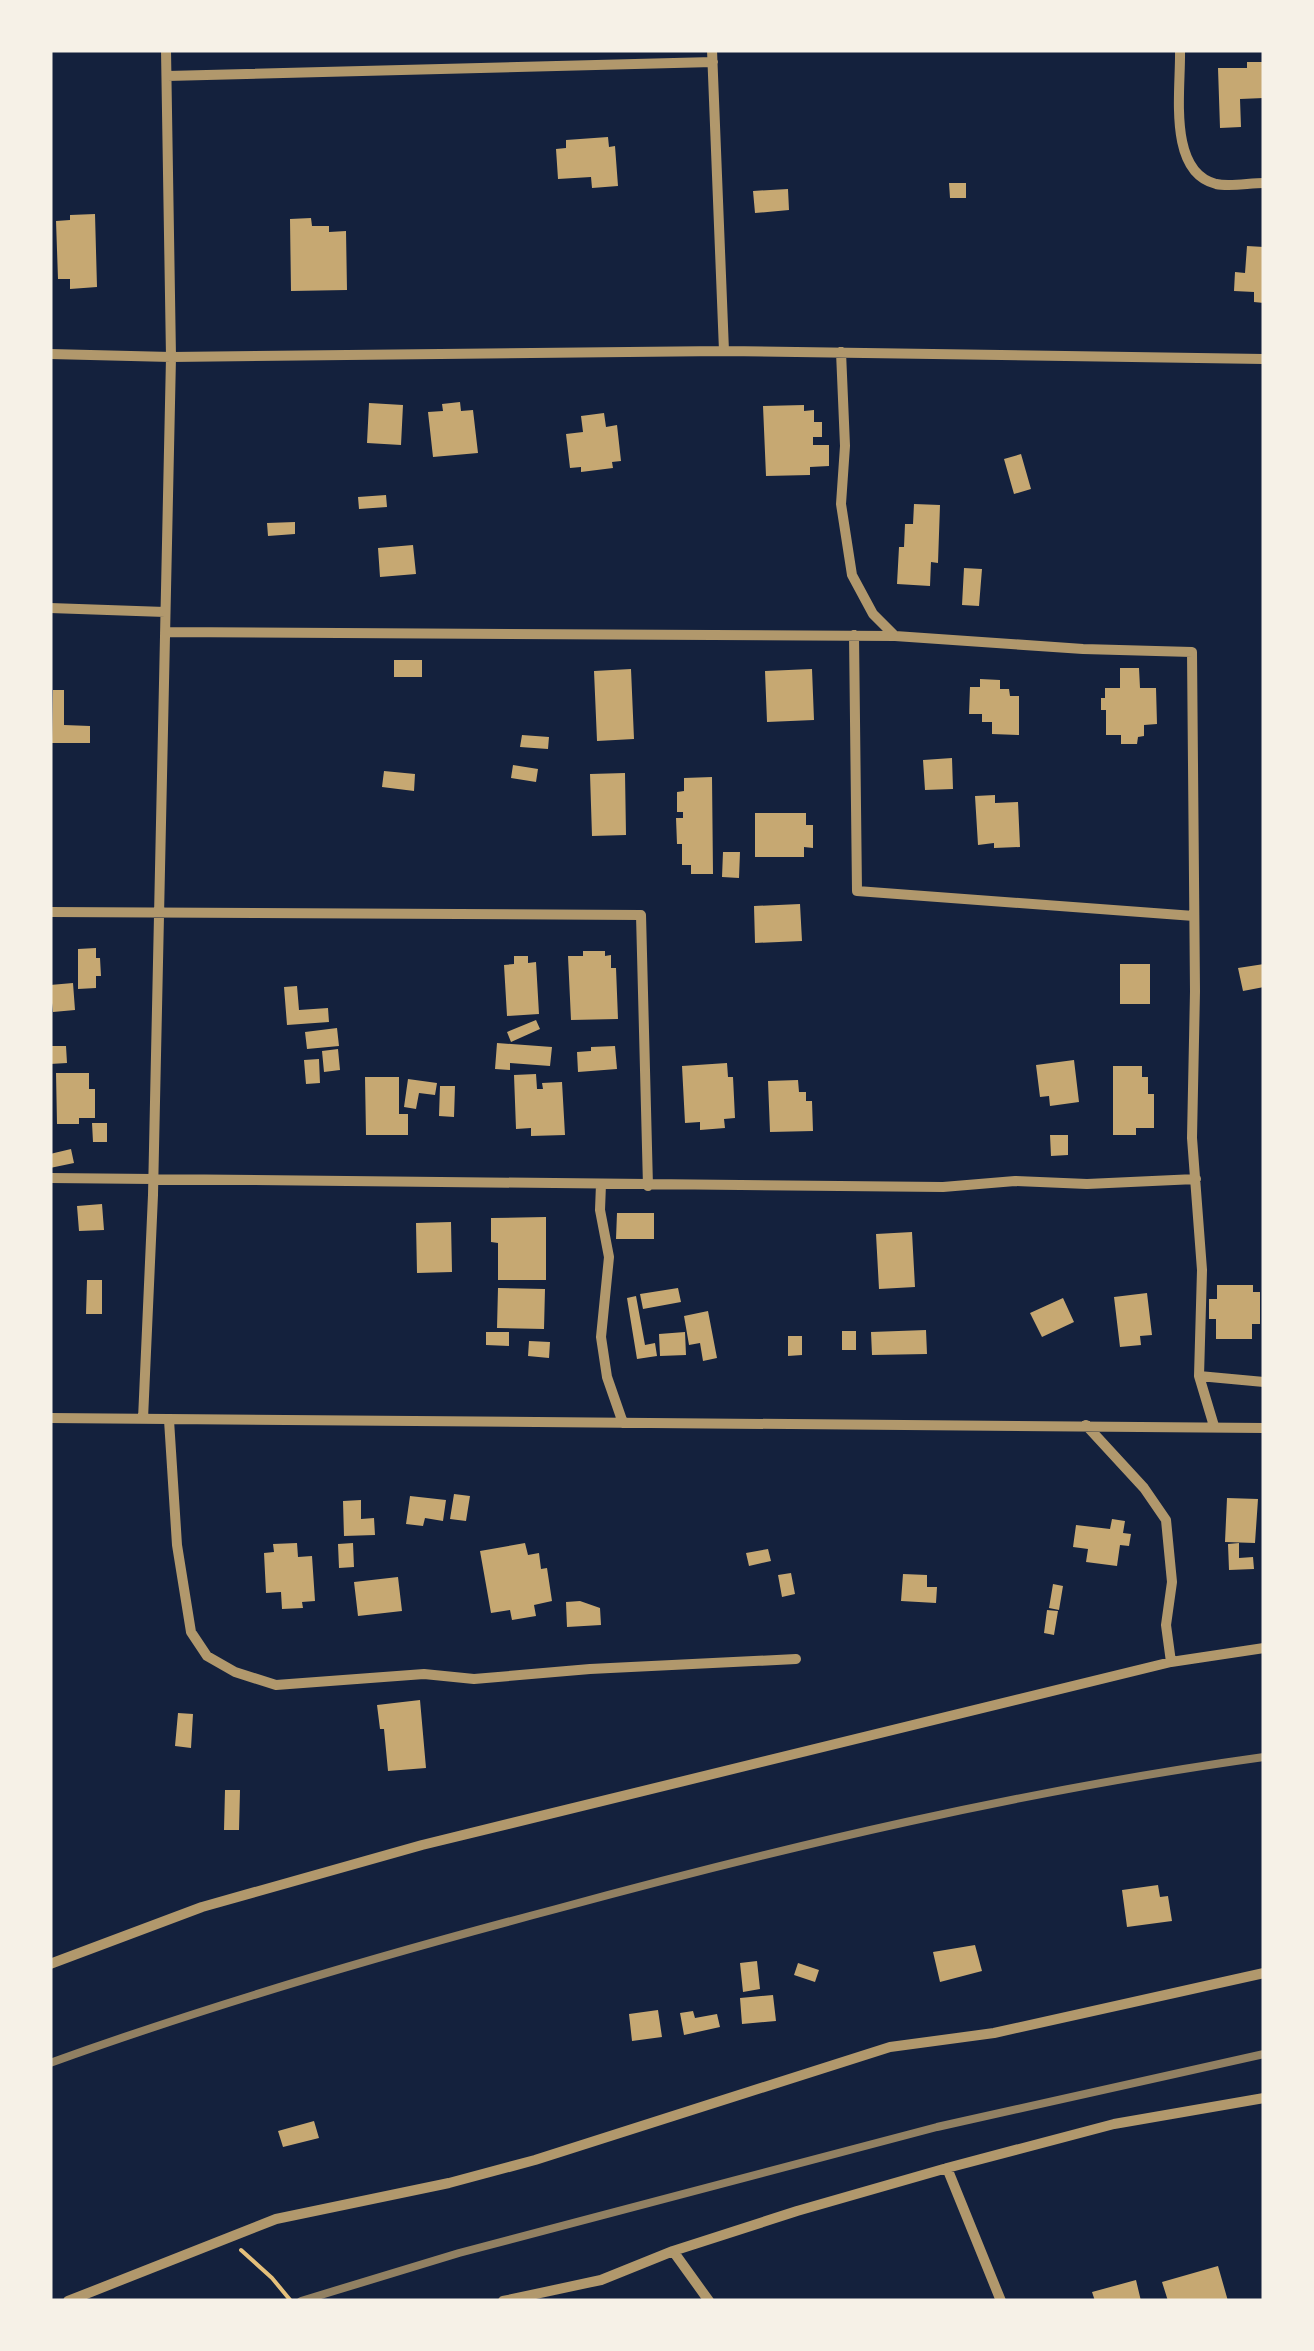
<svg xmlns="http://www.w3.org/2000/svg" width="1314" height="2351" font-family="'DejaVu Sans',sans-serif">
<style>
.building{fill:#c6a872}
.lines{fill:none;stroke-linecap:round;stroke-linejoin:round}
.path{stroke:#e5c07b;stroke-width:4}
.minor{stroke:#b1986c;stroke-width:10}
.rail{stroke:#918062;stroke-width:8}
</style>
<rect width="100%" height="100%" fill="#14213d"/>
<path class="building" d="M1247,62H1264V98L1240,99L1241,127L1220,128L1218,68H1247Z
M608,137L609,147L615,146L618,186L592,188L591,177L558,179L556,149L566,148V140Z
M949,183H966V198H950Z
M788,189L789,210L755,213L753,191Z
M95,214L97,287L70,289V279H58L56,221L70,220V215Z
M311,218L312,226H329V232L346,231L347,290L291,291L290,219Z
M1247,246L1264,247V303L1254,302V292L1234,291L1235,272L1245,273Z
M460,402L461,411L473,410L478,453L433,457L428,412L443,411L442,404Z
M369,403L403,405L401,445L367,443Z
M804,405V411L814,410V422H822V437H813V445H829V466L810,467V475L766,476L763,406Z
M604,413L606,427L617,425L621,461L612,462L613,468L581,472V467L570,468L566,434L583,432L581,416Z
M1021,454L1031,489L1014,494L1004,459Z
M386,495L387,507L359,509L358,497Z
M914,504L940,505L938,563L931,562L930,586L897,584L899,547H904L905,524H913Z
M295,522V534L268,536L267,523Z
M413,545L416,574L380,577L378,548Z
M964,568L982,569L979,606L962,605Z
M394,660H422V677H394Z
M1120,668H1139L1140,688H1156L1157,724L1144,725V736L1138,737L1137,744H1121V735H1106V710H1101V698H1105V688H1120Z
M631,669L634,739L597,741L594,671Z
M812,669L814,720L767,722L765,671Z
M980,679L1000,680V689H1009L1010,696H1019V735L992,734V722H982V714H969L970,687H980Z
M53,690H64V725L90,726V743H52Z
M522,735L549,737L548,749L520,747Z
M952,758L953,789L925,790L923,760Z
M513,765L538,769L536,782L511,778Z
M384,771L415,774L414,791L382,787Z
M625,773L626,835L592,836L590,774Z
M712,777L713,874H691V865H682V844H677L676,818H683V812H677V792L684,791V778Z
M995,795V803L1018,802L1020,847L994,848V843L978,845L975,796Z
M755,813H806V825H813V848L804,847V857H755Z
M723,852H740L739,878L722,877Z
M800,904L802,941L755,943L754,906Z
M96,948V958H100L101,976H96V988L78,989V949Z
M583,951H605V956L611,955V968H616L618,1019L571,1020L568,956H583Z
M514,956H528V963L536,962L539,1014L507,1016L504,965L514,964Z
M1120,964H1150V1004H1120Z
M1264,964V987L1243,991L1238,968Z
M73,983L75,1010L53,1012L50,985Z
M297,986L299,1010L328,1008L329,1022L287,1025L284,987Z
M536,1020L540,1029L511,1042L507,1032Z
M337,1028L339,1046L307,1049L305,1032Z
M497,1043L552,1047L550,1066L510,1063V1070L495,1069Z
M50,1046H66L67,1063L50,1064Z
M615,1046L617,1069L578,1072L577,1052L591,1051V1047Z
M338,1049L340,1070L324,1072L322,1051Z
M319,1059L320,1083L306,1084L304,1060Z
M1074,1060L1079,1102L1050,1106L1049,1096L1040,1097L1036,1065Z
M727,1063L728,1077H733L735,1118L724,1119L725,1128L700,1130V1122L685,1123L682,1066Z
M1113,1066H1142V1077H1148V1094H1154V1128H1136V1135H1113Z
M56,1073H89V1089H95V1118H79V1124H57Z
M536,1074L537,1089H543L542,1083L562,1082L565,1135L531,1136V1128L516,1129L514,1075Z
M365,1077H399V1114H408V1135H366Z
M408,1079L437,1083L435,1095L419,1093L416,1109L404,1107Z
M798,1080L799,1092H806V1101H812L813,1131L770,1132L768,1081Z
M440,1086H455L454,1117L439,1116Z
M92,1123H107V1142H93Z
M1050,1135H1068V1155L1051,1156Z
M71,1149L74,1163L50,1168V1154Z
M102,1204L104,1230L79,1231L77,1206Z
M617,1213H654V1239H616Z
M546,1217V1280H498V1243L491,1242V1218Z
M451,1222L452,1272L417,1273L416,1223Z
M912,1232L915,1287L879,1289L876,1234Z
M87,1280H102V1314H86Z
M1217,1285H1253V1292H1260V1324H1252V1339H1216V1319H1209V1299H1217Z
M498,1288L545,1289L544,1329L497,1328Z
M678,1288L681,1302L643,1309L640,1294Z
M1147,1293L1152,1335L1140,1336L1141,1345L1120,1347L1114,1297Z
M636,1296L645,1345L655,1343L657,1356L637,1359L627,1298Z
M1063,1298L1074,1322L1042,1337L1030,1313Z
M708,1311L717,1358L703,1361L700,1343L689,1345L684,1316Z
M926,1330L927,1354L872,1355L871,1332Z
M842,1331H856V1350H842Z
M486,1332H509V1346L486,1345Z
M685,1332L686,1355L660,1356L659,1334Z
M788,1336H802V1355L788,1356Z
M529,1341L550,1342L549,1358L528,1356Z
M454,1494L470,1496L466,1521L450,1519Z
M410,1496L446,1500L443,1521L425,1518L423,1526L406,1524Z
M1227,1498L1258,1499L1255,1543L1225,1542Z
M361,1500V1519L374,1518L375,1535L344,1536L343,1501Z
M1112,1519L1125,1521L1123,1533L1131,1534L1129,1546L1120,1545L1117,1566L1086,1562L1088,1549L1073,1547L1076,1525L1110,1529Z
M297,1543L298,1557L312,1556L315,1601L302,1602L303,1608L282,1609L281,1592L266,1593L264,1553L274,1552L273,1544Z
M353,1543L354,1567L339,1568L338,1544Z
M525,1543L528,1555L539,1553L541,1569L547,1568L552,1601L534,1605L536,1616L512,1620L510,1610L491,1613L480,1551Z
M1239,1543V1558L1253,1557L1254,1569L1229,1570L1228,1544Z
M768,1549L771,1561L749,1566L746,1553Z
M791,1573L795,1594L782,1597L778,1575Z
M903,1574L927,1575V1587H937L936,1603L901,1601Z
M398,1577L402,1611L358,1616L354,1582Z
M1053,1584L1063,1586L1059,1610L1049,1608Z
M580,1601L600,1608L601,1625L567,1627L566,1602Z
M1047,1610L1058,1611L1054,1635L1044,1633Z
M420,1700L426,1768L388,1771L384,1729H380L377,1705Z
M178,1713L193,1714L191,1748L175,1746Z
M225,1790H240L239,1830H224Z
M1158,1885L1160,1897L1168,1896L1172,1921L1127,1927L1122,1890Z
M975,1945L982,1971L940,1982L933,1952Z
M757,1961L760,1989L743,1992L740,1963Z
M798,1963L819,1970L815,1982L794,1975Z
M773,1995L776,2021L742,2024L740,1998Z
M658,2010L662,2037L632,2041L629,2014Z
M693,2011L695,2018L717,2014L720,2027L684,2035L680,2013Z
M314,2121L319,2138L283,2147L278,2131Z
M1218,2266L1228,2301H1168L1162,2282Z
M1136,2280L1141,2301H1095L1092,2292Z"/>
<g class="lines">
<path class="path" d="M241,2250L272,2278L291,2301"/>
<path class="minor" d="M712,50L724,351
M1180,50C1181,90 1167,172 1216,184C1230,187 1249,183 1264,183
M167,76L713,62
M841,352L845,446L841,504L852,575L873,614L895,636L1083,649L1192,652L1195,991L1192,1138L1202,1270L1199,1376L1214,1426
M50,354L171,357L724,351L1264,359
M50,608L165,612
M165,632L895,636
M854,635L857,891L1194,916
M50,912L641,915L648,1186
M50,1178L943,1187L1015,1181L1087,1184L1196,1179
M601,1184L600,1210L609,1257L601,1337L607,1377L623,1423
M1199,1376L1264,1382
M50,1418L1264,1428
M143,1419L153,1195L171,357L166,50
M169,1420L177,1545L191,1632L207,1656L235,1672L276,1685L424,1674L474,1679L590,1669L796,1659
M1086,1425L1144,1488L1166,1520L1172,1582L1166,1625L1171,1662
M50,1964L202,1907L422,1845L1171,1662L1264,1648
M947,2168L1001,2301
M673,2251L709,2301
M68,2301L276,2219L449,2183L535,2160L890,2047L994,2033L1264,1973
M503,2301L601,2280L673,2251L797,2211L947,2168L1114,2124L1264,2098"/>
<path class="rail" d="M50,2063C216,2003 385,1954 556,1909C788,1846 1025,1790 1264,1757
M301,2301L459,2253L937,2127L1264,2054"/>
</g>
<rect width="1314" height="2351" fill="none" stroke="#f6f1e7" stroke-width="105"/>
</svg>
